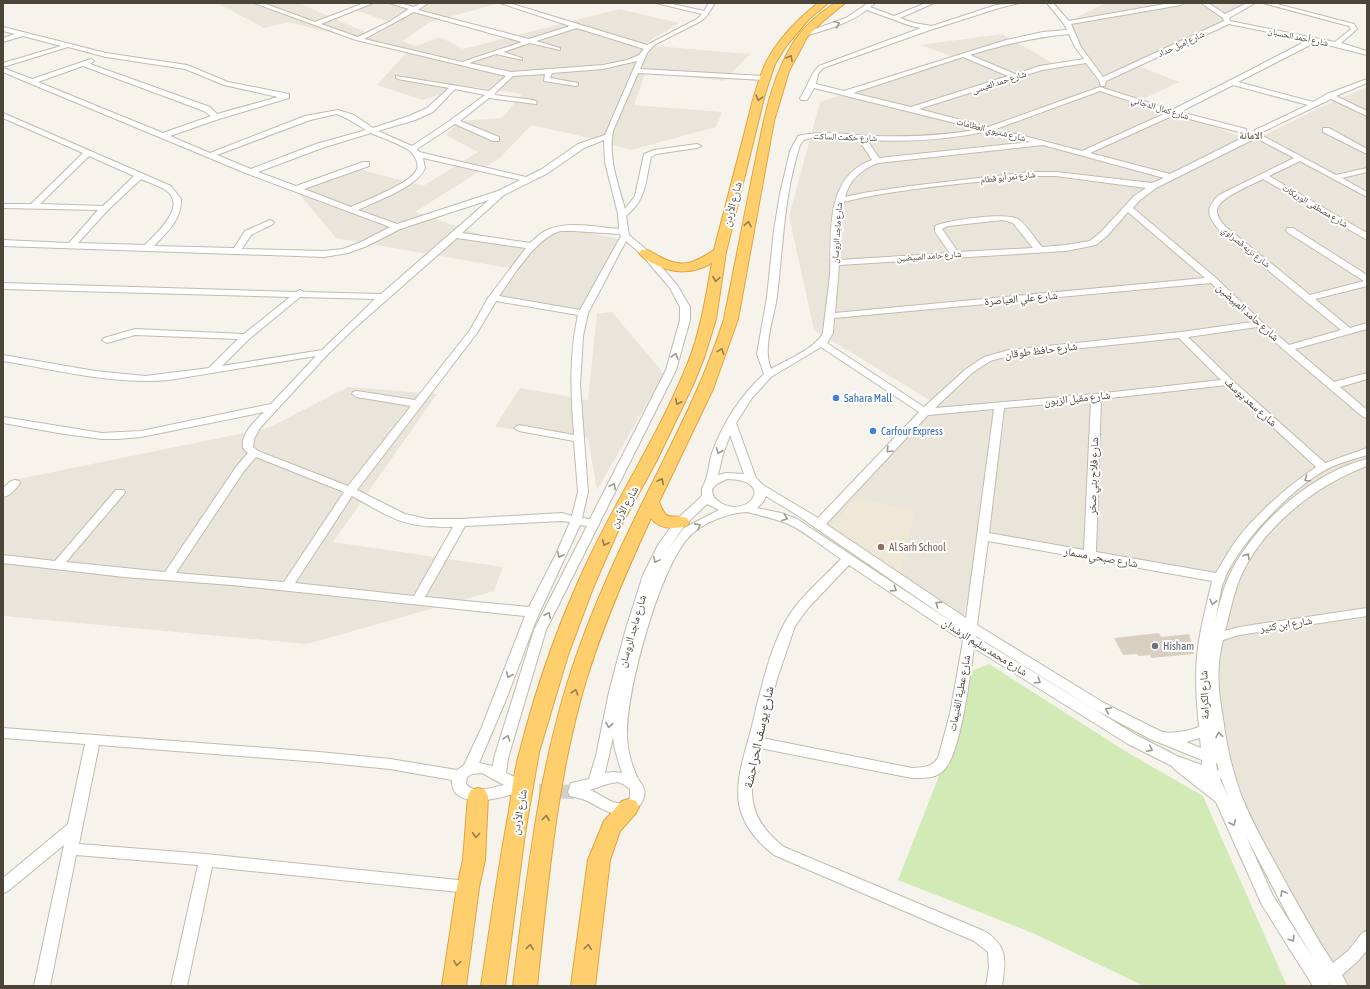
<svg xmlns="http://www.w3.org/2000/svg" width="1370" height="989" font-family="'Asap Condensed','Noto Naskh Arabic',sans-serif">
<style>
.residential{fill:#eae5da}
.education{fill:#efe8d6}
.green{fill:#d2eab5}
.building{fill:#d8cfc1}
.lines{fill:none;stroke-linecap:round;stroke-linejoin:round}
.minor-tunnel{stroke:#d4d0c8;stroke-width:14;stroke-dasharray:14 7;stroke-linecap:butt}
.minor-casing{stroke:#c2bbae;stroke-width:2}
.highway-casing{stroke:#e0a43c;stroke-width:2}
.minor{fill:#fff;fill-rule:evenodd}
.highway{fill:#ffcf6e;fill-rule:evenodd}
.oneway{stroke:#9c9892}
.oneway2{stroke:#937c4e}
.shop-dot{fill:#3f7fe0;stroke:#fff;stroke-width:1.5}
.education-dot{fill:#8d6e63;stroke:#fff;stroke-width:1.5}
.worship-dot{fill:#6b7280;stroke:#fff;stroke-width:1.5}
.labels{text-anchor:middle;stroke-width:4;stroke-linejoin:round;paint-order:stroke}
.far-street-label{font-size:9px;fill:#4b4439;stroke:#fff}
.far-neighbourhood-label{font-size:10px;font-weight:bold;fill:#6e6250;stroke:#fff}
.street-label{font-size:11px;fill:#4b4439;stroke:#fff}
.shop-label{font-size:11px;fill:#366cbe;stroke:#fff;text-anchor:start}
.education-label{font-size:11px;fill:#785e54;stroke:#fff;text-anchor:start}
.worship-label{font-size:11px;fill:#5b616d;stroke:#fff;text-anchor:start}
.near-street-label{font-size:13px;fill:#4b4439;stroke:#fff}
</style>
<rect width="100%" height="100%" fill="#f6f3ec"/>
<path class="residential" d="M217,3H299L374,36L395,24L350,8L357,3H500L430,22L402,41L416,46L440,37L463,49L619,9L679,23L643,45L750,54L724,81L646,71L634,105L722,112L716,127L631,150L581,136L531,125L500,158L415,212L527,250L563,227L618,239L587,312L499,296L520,270L336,238L296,190L362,170L423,186L478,152L446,135L459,121L502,118L522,94L468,86L423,100L377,85L407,52L288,22L264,28Z
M1106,3H1238L1250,8L1136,65L1179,82L1141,100L1253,141L1317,109L1367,87V986H1331L1321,975L1200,712L1222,578L981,534L963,619L811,532L936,404L814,330L789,216L820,102L957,58L920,45L1002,34L1054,64H1091L1065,23Z
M612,312L664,374L597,490L588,438L495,427L520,388L588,400L597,314Z
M348,387L437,394L333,542L503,567L494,591L307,644L3,616V490L14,480L268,428Z"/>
<path class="education" d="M856,498L915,510L901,573L831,531L837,519Z"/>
<path class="green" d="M989,664L1125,751L1203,796L1287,986H1144L1035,934L898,880L950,748L969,672Z"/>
<path class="building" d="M1159,633L1161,637L1189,634L1194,654L1151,658L1150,655L1139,656L1137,654L1123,655L1114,638Z"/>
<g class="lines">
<path class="minor-tunnel" d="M518,790L575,792"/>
<g class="minor-casing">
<path id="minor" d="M254,3H263L315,22L364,3H373L321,24L358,37L389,22L409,9L389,3H399L414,7L421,3H428L418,10L529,39L570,26L500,3H509L647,45L697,19L702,14L656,3H668L704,11L709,3H715L706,17L701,21L654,45L647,53L640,69L765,76L768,78L765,80L638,73L613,131C608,159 618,183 625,209L635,196L644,154L654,150L697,144L701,146L697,148L656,154L651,157C645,182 647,199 626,216L629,235L648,251L677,285L690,307V320L676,370L546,630L508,758L506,773L519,779L521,783L519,787L514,788L513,794C497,799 450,810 452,780L390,769L319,762L99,745L79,844L206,854L468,881L473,883L475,887L473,891L468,893L212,867L187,986H171L198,865L76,855L50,986H34L64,845L8,891L3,893V878L68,824L85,744L3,738V728L319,752L390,759L457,770L464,765L481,729L525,616L232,585L124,577L3,563V555L55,561L116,490H124L125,492L124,494L66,562L165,572L236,467L248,453L243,448C241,433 254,422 264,412L141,437L118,439H102L64,434L3,423V417L102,433L141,431L271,404L316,356L169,380C113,385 58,370 3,361V355L95,371L145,376L209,368L238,339L135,335L107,343L102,340L104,338L135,329L244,334L290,297L3,289V283L296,292L300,290L304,292L381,294L489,200L400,229L367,246L348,253L324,257L3,246V240L69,243L98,210L3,208V204H31L83,153L3,118V113L171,186L181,199C182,219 167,232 154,246L234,248L245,231L270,220L274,222L273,224L251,235L242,249L324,251L343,249L361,242L390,227L248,174L29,83L3,72V68L32,79L91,59L94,61L90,64L210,107L217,114L278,97L224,85L185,69L106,57L68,47L3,67V63L61,46L23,36L3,42V38L15,34L3,31V27L106,53L187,65L228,82L289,94V98L219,119L170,136L210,153L305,116L338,110L354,115L373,128L409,116L427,108L449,88L398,79L396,78V76L489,91L506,76L356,40ZM414,12L522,42L462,62L364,39ZM577,28L644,49L639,55L627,60L603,65L511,72L469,63L496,54L522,60V58L503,52L530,43L560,50V48L536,41ZM637,61L605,135L578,144L542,169L526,177L419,152L417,149L455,124L493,141H499V137L460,121L489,98L536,104L537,102L533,100L495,95V93L513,76L545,74L544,81L576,86L578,85V83L550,78L552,73L603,69ZM83,66L204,111L211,116L163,133L38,82ZM455,89L485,95L448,122L412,146L378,131L415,120L433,112ZM337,114L348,119L366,130L316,144L251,169L217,155L310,120ZM371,133C382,138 401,144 410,151C415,156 420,164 416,171C409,184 366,200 351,207L304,189L369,166V162H363L296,186L258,172L322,148ZM604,140L605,162L618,214L619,229C596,227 566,220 545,231C539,234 535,239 530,243L462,233L504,195L548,173L584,148ZM89,156L134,176L103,206L40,204ZM423,158L520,180L498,191L397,224L358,210C376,201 418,187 425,168ZM141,179C148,182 157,185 164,189C190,205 156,233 145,245L78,243L108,210ZM560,231H573L620,234L621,236L580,310L499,296C515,274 534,240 560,231ZM457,238L526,248L488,298L470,330L415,400L357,391L353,392L352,394L357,397L411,406L348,486L258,451L253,447L254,439L260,428L328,354L356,327ZM626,241L642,255L670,288L680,307V320L666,370L590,519L582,518L588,492L580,385L583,336L588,313ZM300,297L375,299L322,350L222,366L249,339ZM496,301L578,315C569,356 571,394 574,435L519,425L514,428L519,431L574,441L578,492L572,516L562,513L461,519H427L405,514L357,490L477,333ZM256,457L344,492L284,582L176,573L244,471ZM352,496C371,506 391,520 412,524C426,527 440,527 453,527L414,596L295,583ZM562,521L570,522L556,554L529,607L425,597L465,526ZM580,525L587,526L534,630L494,758L493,766L479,763L505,702L537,618ZM482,773L504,785C492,787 475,795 466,784L467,777L472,774Z
M868,3L874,4L870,7L894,16L926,3H934L900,18L914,23L932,26L996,5L1019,3L999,8L930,30L823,68L818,74L816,84L844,91L1006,40L1043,32L1067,30L1064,24L1047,3H1053L1069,21L1170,3H1184L1181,5L1071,24L1081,47L1103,77L1224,21L1223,18L1201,3H1208L1225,14L1247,3H1255L1229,18L1230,21L1335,42L1351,29L1349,26L1263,3H1273L1354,24L1357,29L1341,43L1367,51V55L1316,42L1238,82L1313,102L1327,94L1367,79V83L1336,96L1367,111V116L1331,99L1258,134H1255V130L1308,105L1233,85L1180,112L1246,129V133H1243L1174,115L1090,153L1170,174L1246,136H1252V140L1156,188L1140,200L1133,208L1216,278L1262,322L1289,345L1341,330L1220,231C1208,217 1204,209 1219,195L1294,158L1258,139L1257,137L1261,135L1336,175L1367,168V172L1342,178L1367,192V197L1300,161L1269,176L1367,233V240L1263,179C1252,185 1217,198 1217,211C1217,217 1222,223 1226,227L1310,295L1364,281L1287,232L1286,230L1287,228H1293L1367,275V286L1315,299L1350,328L1367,323V329L1295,349L1334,382L1367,373V379L1340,387L1367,410V418L1363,417L1257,327L1188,337L1232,380L1325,463L1367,448V455C1354,459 1339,463 1327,469C1293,487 1239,543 1225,578C1219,592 1218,609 1215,623C1219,604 1224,585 1233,568C1258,521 1314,472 1367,459V466C1316,485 1262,527 1240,578C1233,595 1230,613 1225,631L1239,627L1367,608V616L1239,635L1223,640C1216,667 1218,691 1223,718C1226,742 1231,766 1239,789C1248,815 1262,839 1275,863C1294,897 1312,931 1333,963L1348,951L1362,933L1367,931V950L1358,961L1342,975L1348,986H1331L1328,981L1330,986H1313L1262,905L1216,802L1174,769L1172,766L1128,744L974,648C970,673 961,754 944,770C936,779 923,778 912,778L759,748C748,792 746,817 784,847L984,931C1008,945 1006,961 1002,986H986L989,967L988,952L974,941L774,855C757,842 743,825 739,804C735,777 746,751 752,726C760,693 770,646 788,617C802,595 823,578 841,559C824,548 806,532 788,524C779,520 769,518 759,515C755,514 749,512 745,512C726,514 701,523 688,538C659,570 626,691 627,735C627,750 632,766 638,779C640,782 643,785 644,789C646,796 642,804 637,808C620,824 601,807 585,800C580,798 575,797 570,796L568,792L571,783L589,779L596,756L609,692L625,632L643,575L658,545L677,519L702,496V488C709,477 708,466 712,453C723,423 740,396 764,374L757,354L767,297L774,230L780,194L790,151L798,136C823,130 849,135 875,136C909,137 944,136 979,129L814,88L807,100H801L800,98C808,87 810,74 819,66L921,28L911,26L867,10C848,24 826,30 804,36L801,34L846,18ZM1229,24L1308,40L1231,80L1228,81L1227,82L1172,110L1100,87L988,127L919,109L1042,70L1086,63L1099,80L1101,86H1105L1106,81ZM1069,34L1075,47L1084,59L1040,66L1015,74L970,55C1003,45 1034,37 1069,34ZM963,57L1008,76L911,107L853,93ZM1100,91L1166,113L1082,151L996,129ZM988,131L1031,142L879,158L867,140C908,142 948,140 988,131ZM814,137L859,140L872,160C824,177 832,234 830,275C828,294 825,314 823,333C815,349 786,360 771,369C762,347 774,319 777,296C783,246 784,194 800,145L804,140ZM1043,145L1164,178L1152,183L1056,172H1030L910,186L863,193L845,197C849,180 862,169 878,163ZM1030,176H1056L1146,188L1134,196L1101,232L1090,241L1066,245L1042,247C1036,240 1025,223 1018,219C1005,212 948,220 935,226V232L950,253L839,260L840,228L843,202C904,187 968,184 1030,176ZM1128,212L1205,278L835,313L839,265L1066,251L1096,245L1107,236ZM1003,220L1013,223L1033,248L958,252L942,229L948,226ZM1211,283L1252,322L1181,332L1009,350L984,357L966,369L924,407L827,343L833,333L834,318ZM1179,338L1221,380L1096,394L935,408L972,373L990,361L1013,355ZM821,347L919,412L818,518L763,485L756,478L736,423L752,398L771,377ZM1227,385L1316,467C1287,487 1259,511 1237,539C1229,550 1223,562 1216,573L1096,552L1101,399ZM1091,400L1084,550L989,533L1004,408ZM994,409L966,618L826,524L928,415ZM730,435L744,474L726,473L718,475L723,454ZM727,479C777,480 749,519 721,503C715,499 712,496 712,489L717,484ZM766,496L797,515L964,630L797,519L781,513L757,508L763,502ZM707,504L719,510L684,528L668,549L685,525ZM988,541L1212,581C1208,599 1203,617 1200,635C1194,666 1196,696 1199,727C1189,731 1169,735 1160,731L1104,703L977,625ZM849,565L963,641L950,714L938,758C931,768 923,767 912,768L762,738L777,679L795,626L809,607ZM976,636L1094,709L1150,739L1202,760V765L1177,756L1138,736L976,637ZM613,737L615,750L622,773L614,772L605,773ZM1200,738L1201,748L1186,742ZM1216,763H1217L1219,771L1217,770ZM1221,778L1228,797L1220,779ZM618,782L623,784L630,789V798C618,812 602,794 590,790L607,784ZM1246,836L1289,918L1314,959L1273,896Z
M1323,128H1329L1367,149V154L1323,132Z
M15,480L19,481L20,483C16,489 10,496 3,497V488L11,481Z"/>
</g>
<g class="highway-casing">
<path id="highway" d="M818,3H828L809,19L786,46L775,64L765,94L726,252L716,319L704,358L693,385L657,460L617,533L593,588L568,655L539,752L525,833L505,986H481C490,928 498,869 509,811C512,791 514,770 520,751C534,696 553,639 576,587C609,509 658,439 689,360C701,329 706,296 712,263C692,274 675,274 654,264C649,261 642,258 639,253L641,250C648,249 652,252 658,256C682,269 693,264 714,250C724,212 734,173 744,135C750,112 755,87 765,65C776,41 798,19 818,3Z
M835,3H845L822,22L807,37L789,71L774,121L738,319L713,389L659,502C668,524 669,513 687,518L689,522L687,526C674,529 659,530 651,518C626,572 602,627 585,684C556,782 548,885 537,986H513C528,870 540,753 581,643C599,594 621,546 644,500C673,441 704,383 724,319C734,270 743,221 753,173C763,127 769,80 795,40C805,25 820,13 835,3Z
M478,788L485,790L488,796L485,860L479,887L466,986H442L457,887L463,860L468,796L471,790Z
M629,799L636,801L639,807L636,813L620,831L610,860L595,986H571L588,860L604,821L622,801Z"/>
</g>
<use href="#minor" class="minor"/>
<use href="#highway" class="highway"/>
</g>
<defs><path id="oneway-chevron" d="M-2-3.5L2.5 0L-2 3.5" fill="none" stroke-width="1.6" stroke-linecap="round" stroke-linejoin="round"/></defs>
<g class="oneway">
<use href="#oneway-chevron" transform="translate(837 24) rotate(-21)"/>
<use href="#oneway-chevron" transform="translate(675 356) rotate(-74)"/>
<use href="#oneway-chevron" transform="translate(889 450) rotate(134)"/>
<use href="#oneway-chevron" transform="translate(719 451) rotate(112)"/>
<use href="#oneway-chevron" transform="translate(1307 479) rotate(145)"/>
<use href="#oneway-chevron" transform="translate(613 486) rotate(-63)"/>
<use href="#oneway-chevron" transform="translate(785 518) rotate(20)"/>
<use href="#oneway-chevron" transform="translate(698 526) rotate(-29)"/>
<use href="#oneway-chevron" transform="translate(560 555) rotate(116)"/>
<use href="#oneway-chevron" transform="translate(1247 556) rotate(-58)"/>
<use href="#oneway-chevron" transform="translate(656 560) rotate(118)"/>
<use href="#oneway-chevron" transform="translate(894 589) rotate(33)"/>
<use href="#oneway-chevron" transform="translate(1213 602) rotate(104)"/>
<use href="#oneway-chevron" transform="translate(938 604) rotate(-146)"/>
<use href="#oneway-chevron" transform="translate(548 615) rotate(-63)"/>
<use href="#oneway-chevron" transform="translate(509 675) rotate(112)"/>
<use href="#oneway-chevron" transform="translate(1038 681) rotate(32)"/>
<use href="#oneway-chevron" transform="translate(1108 710) rotate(-153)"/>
<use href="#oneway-chevron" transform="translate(609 725) rotate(100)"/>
<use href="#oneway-chevron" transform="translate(1219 735) rotate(-101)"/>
<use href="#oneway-chevron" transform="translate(507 738) rotate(-73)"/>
<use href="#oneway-chevron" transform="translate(1150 749) rotate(26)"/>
<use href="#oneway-chevron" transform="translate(1233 823) rotate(65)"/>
<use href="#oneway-chevron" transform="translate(1283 893) rotate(-119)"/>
<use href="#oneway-chevron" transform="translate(1292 939) rotate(57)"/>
</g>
<g class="oneway2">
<use href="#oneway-chevron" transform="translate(790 58) rotate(-61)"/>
<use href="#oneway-chevron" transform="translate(759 98) rotate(105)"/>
<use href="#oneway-chevron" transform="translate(748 224) rotate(-79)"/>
<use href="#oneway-chevron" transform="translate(716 279) rotate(99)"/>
<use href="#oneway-chevron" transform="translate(721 351) rotate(-69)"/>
<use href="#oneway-chevron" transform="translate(678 402) rotate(116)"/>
<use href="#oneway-chevron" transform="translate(661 481) rotate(-63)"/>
<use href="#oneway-chevron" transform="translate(605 543) rotate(115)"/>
<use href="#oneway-chevron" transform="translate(575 692) rotate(-73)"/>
<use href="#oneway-chevron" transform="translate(546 818) rotate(-83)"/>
<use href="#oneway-chevron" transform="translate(476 835) rotate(94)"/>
<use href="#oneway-chevron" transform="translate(530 947) rotate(-83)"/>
<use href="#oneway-chevron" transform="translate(588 947) rotate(-83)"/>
<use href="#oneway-chevron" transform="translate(457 963) rotate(98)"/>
</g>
<g class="shop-dot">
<circle cx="836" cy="398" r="4"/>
<circle cx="873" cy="431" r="4"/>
</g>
<circle class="education-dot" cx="881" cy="547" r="4"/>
<circle class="worship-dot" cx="1155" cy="646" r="4"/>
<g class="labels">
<g class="far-street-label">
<text transform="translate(1298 37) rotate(12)" y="3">شارع أحمد الحسبان</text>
<text transform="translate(1181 44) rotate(-25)" y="3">شارع إميل حداد</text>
<text transform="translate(999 82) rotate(-18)" y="3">شارع حمد العيسى</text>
<text transform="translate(1160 108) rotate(17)" y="3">شارع كمال الدجاني</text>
<text transform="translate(991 130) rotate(14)" y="3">شارع شتيوي العظامات</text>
<text transform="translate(845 137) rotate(2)" y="3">شارع حكمت الساكت</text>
<text transform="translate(1008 177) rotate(-6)" y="3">شارع نمر أبو قطام</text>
<text transform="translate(1315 206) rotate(31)" y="3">شارع مصطفى الوريكات</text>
<text transform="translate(837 233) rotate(-86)" y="3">شارع ماجد الروسان</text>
<text transform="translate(1246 247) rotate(39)" y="3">شارع نزيه قصراوي</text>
<text transform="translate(929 256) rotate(-4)" y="3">شارع حامد المبيضين</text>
</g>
<g class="far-neighbourhood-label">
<text x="1251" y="139">الامانة</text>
</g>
<g class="street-label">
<text transform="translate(732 204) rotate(-75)" y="4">شارع الأردن</text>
<text transform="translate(1021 298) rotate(-5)" y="4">شارع علي العياصرة</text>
<text transform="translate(1248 312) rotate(42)" y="4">شارع حامد المبيضين</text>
<text transform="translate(1041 350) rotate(-7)" y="4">شارع حافظ طوقان</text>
<text transform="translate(1077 398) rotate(-6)" y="4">شارع مقبل الزبون</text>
<text transform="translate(1251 402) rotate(42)" y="4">شارع سعد يوسف</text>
<text transform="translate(1093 476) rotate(-88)" y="4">شارع فلاح بني صخر</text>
<text transform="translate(624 507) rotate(-61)" y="4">شارع الأردن</text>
<text transform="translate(1101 557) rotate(10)" y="4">شارع صبحي مسمار</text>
<text transform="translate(1286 624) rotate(-9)" y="4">شارع ابن كثير</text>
<text transform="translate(632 631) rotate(-74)" y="4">شارع ماجد الروسان</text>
<text transform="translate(985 647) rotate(32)" y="4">شارع محمد سليم الرشدان</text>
<text transform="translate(959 693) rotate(-79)" y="4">شارع عطية الغنيمات</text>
<text transform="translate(1204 695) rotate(-92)" y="4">شارع الكرامة</text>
<text transform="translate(519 812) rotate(-80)" y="4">شارع الأردن</text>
</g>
<g class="shop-label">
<text x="844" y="402">Sahara Mall</text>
<text x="881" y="435">Carfour Express</text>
</g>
<g class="education-label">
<text x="889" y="551">Al Sarh School</text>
</g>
<g class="worship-label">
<text x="1163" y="650">Hisham</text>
</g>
<g class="near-street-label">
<text transform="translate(758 737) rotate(-78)" y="5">شارع يوسف الحراحشة</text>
</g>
</g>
<rect width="1370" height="989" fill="none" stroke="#4b4439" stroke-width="8"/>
</svg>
